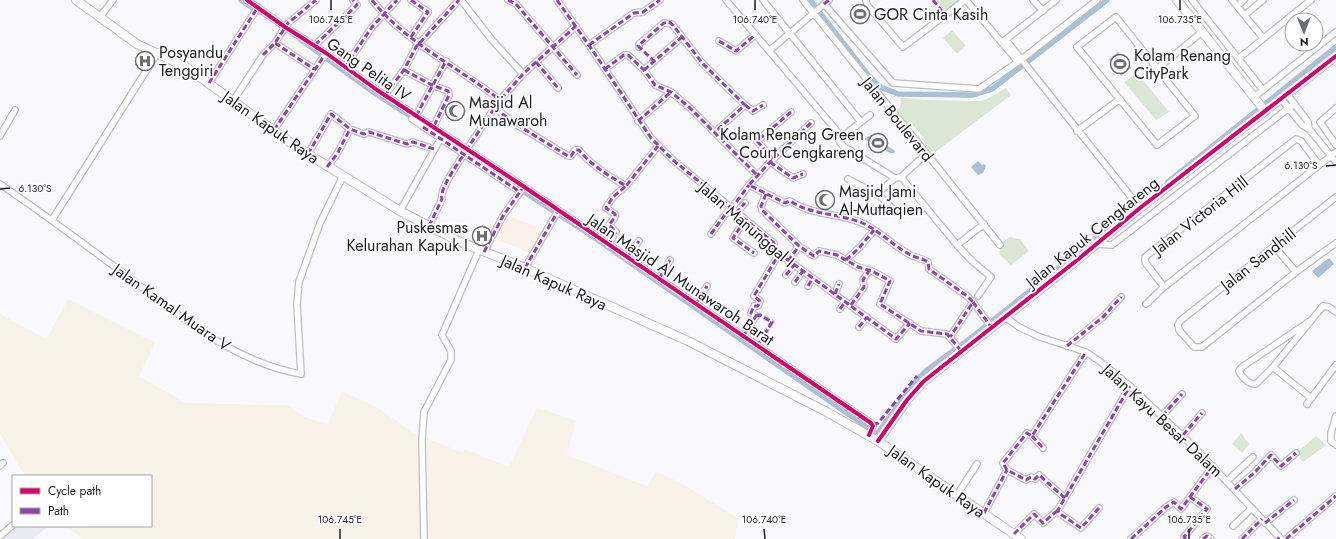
<svg xmlns="http://www.w3.org/2000/svg" width="1336" height="539" font-family="Jost,sans-serif">
<style>
.built{fill:#e9eaf3}
.industrial{fill:#f8f3e9}
.education{fill:#fcf1ea}
.green{fill:#dbe6d5}
.water{fill:#aac0d4}
.lines{fill:none;stroke-linecap:round;stroke-linejoin:round}
.canal{stroke:#aac0d4;stroke-width:5.5}
.street-tunnel{stroke:#ceced1;stroke-width:5.5;stroke-dasharray:5.5 3;stroke-linecap:butt}
.street-casing{stroke:#bebfc2;stroke-width:8}
.secondary-casing{stroke:#bebfc2;stroke-width:10}
.street{stroke:#fefeff;stroke-width:5.5}
.secondary{stroke:#fefeff;stroke-width:8}
.quiet{stroke:#8e44ad;stroke-width:3;stroke-dasharray:6 3;stroke-linecap:butt}
.cycleway-casing{stroke:#fff;stroke-width:6}
.cycleway{stroke:#d6006c;stroke-width:4}
.ticks{fill:none;stroke:#202123;stroke-width:1.5}
.labels{text-anchor:middle;stroke-width:3.5;stroke-linejoin:round;paint-order:stroke}
.poi-label{font-size:16px;fill:#202123;stroke:#fff;text-anchor:start}
.street-label{font-size:16px;fill:#202123;stroke:#fff}
.ticks-label{font-size:10px;text-anchor:middle;fill:#202123;stroke:#fff;stroke-width:3.5;stroke-linejoin:round;paint-order:stroke}
</style>
<rect width="100%" height="100%" fill="#f9f9fd"/>
<path class="built" d="M18,526H49L32,539H0Z"/>
<path class="industrial" d="M68,299L155,343L139,376L186,403L287,405L304,417L328,424L342,391L380,409L412,432L463,453L465,449L509,467L537,407L576,421L567,455L647,486L656,471L683,484L738,518L735,539H84L64,526H151V476H25L0,434V314L46,339Z"/>
<path class="education" d="M507,215L542,229L532,254L495,239Z"/>
<path class="green" d="M936,0H960L945,12Z
M952,30L966,46L957,54L943,38Z
M1137,73L1169,112L1156,120L1124,82Z
M1006,88L1011,95L934,153L923,143L925,139L913,125L909,127L894,109L900,108L901,98L928,100L980,101L987,99Z
M1010,237L1020,239L1029,251L1011,265L999,254L1002,242Z
M1241,433L1249,444L1242,453L1232,444Z
M1316,436L1326,445L1303,462L1299,458L1301,456L1298,452Z"/>
<path class="water" d="M1118,52L1131,68L1121,76L1109,59Z
M871,135L895,151L894,153H890L864,139Z
M978,161L982,165L984,164L986,166L983,173L978,175L971,167Z
M1329,258L1334,264L1318,278L1312,271Z"/>
<g class="lines">
<path class="canal" d="M241,0L259,12
M810,0L868,75L880,87L898,94L972,95L992,89L1107,0
M300,39L376,94L418,121
M1168,182L1336,47
M518,188L592,236L877,434L917,380L927,370L971,338L1115,223"/>
<path class="street-tunnel" d="M756,316L760,315L772,322L758,345"/>
<g class="street-casing">
<path id="street" d="M247,0L285,27L326,53L377,90L523,186L871,423L873,426L869,435
M372,0C406,43 458,67 500,100
M461,0L492,40L523,74
M508,0L516,4L577,75
M557,0L593,51L651,138L673,160L774,243L773,249L896,339L910,323
M726,0L842,137
M763,0L861,122
M803,0L1000,245
M866,0L867,5L903,47L965,0
M966,0L1018,62
M1033,0L1043,11
M1192,0L1263,90
M1232,0L1263,38
M824,4L893,83L979,89L1022,59L1097,0
M1237,6L1244,0
M1245,15L1263,0
M1116,17L1195,116L1157,145L1077,47Z
M99,18L113,0
M411,37L428,12L411,0
M1006,40L1140,208
M719,41L736,51L755,35
M1004,41L1056,0
M275,43L314,69
M315,45L357,5L353,0
M589,45L634,13L643,12L660,0
M639,47V44L664,23L672,24L703,64L745,105L715,132
M769,51L829,0
M1238,59L1311,0
M536,62L558,88
M345,67L372,27L397,0
M605,69L624,55H628L644,70L655,85L671,92L690,108L757,175
M1157,69L1202,32
M404,70L432,85L448,91L449,95L433,128
M644,70L682,37
M209,83L258,7
M1287,94L1308,122L1309,129L1336,162
M385,95L404,70L416,47L459,0
M1254,97L1336,32
M1281,99L1302,125L1309,129
M233,101L263,55L275,43L287,24L316,0
M745,105L753,111L763,105
M495,108L514,123L568,156H571L575,150H579C591,165 609,176 626,186L658,146
M1336,108L1320,122L1336,145
M870,115L842,137L840,142L843,146L895,178
M416,116L446,61
M412,119L520,192
M638,121L671,92
M811,123L770,162L749,185L785,203L790,201C812,215 835,213 860,222C878,229 892,245 909,254C915,258 922,258 928,262L929,269L967,296L973,302L950,337
M274,130L326,53
M1077,131L1120,99
M0,136L15,110
M467,149L500,100L523,74L576,26
M308,154L331,114L350,129L364,134L369,132L407,144L413,142L434,149
M773,159L757,141L791,112
M770,162L793,178L803,174
M1319,165L1301,141L1296,139L1145,257V262L1164,287L1336,152
M327,167L337,154L350,129
M901,177L957,245L984,224
M848,179L881,197L895,211
M0,184C42,213 83,243 123,273C178,314 232,362 301,374L297,304L299,282L320,223L343,176
M766,194L761,206L762,210L799,246L814,256L819,251L837,255L858,267L872,271L890,281L880,304L921,331L947,334L962,352
M877,194L895,178L901,177L926,154
M1336,197L1180,321L1178,325L1179,330L1194,347H1202L1296,272L1336,243
M731,209L749,185
M400,211L442,136
M736,213L745,203
M52,220L158,52
M745,220L733,238L754,253
M429,226L442,199C439,189 458,164 464,154
M711,234L730,208
M1097,244L1112,245L1294,104
M608,245L616,232L609,225L615,217V214L606,208L613,197L626,186
M957,245L972,261L991,277L978,296
M1274,246L1296,272
M484,252L503,216L521,191
M627,258L639,241
M846,260L860,247L874,230
M788,261L799,246
M636,263L642,254
M525,268L558,211
M786,275L794,265
M659,279L670,260
M795,282L803,271
M808,286L813,278
M835,294L839,284
M973,302L991,327
M696,304L707,286
M1146,304L1164,287
M851,305L864,287L863,280L869,271
M840,309L845,302
M1005,317L1019,327L1040,337L1086,352L1102,363L1130,386L1193,446L1281,539
M1310,321L1242,367L1239,371C1241,377 1250,385 1256,384L1273,367L1323,306L1329,307L1336,312
M859,327L867,317
M744,335L756,316L751,313L754,306H758L760,301L754,296L779,254
M1067,346L1103,317L1121,297
M1273,367L1311,398
M1307,404L1336,365
M1162,416L1182,394
M1336,416L1331,433V441L1336,445
M1183,435L1202,413
M1032,436L1043,448
M0,466L3,463
M1227,481L1253,457
M1235,489L1254,473L1271,455L1281,466L1296,453
M957,495L977,464
M1065,498L1039,475L1035,479L1031,477L1026,480L1007,470L1003,463L1027,433L1032,436L1086,352
M1099,508L1081,528L1059,513L1058,510L1130,386
M984,513L1007,470
M1265,523L1294,500
M1233,526L1252,508
M1014,534L1034,514L1043,523L1058,510
M0,536L13,525
M424,539L422,440L424,412L451,360V351L442,335L479,250
M1131,539L1166,507L1174,502L1181,509L1213,466
M1186,539L1184,537L1207,509L1190,497
M1203,539L1207,536L1211,539
M1242,539L1262,519
M1286,539L1336,496"/>
</g>
<g class="secondary-casing">
<path id="secondary" d="M76,0L137,44L186,67L295,146L400,211L458,241L525,268L688,341L827,412L878,441L1021,539
M1177,0L1265,111
M878,441L907,400L924,381L1076,261L1140,208L1336,56"/>
</g>
<use href="#street" class="street"/>
<use href="#secondary" class="secondary"/>
<path class="quiet" d="M372,0C406,43 458,67 500,100
M508,0L516,4L577,75
M557,0L593,51L651,138L673,160L774,243L773,249L896,339L910,323
M933,0L945,15
M824,4L829,0
M411,37L428,12L411,0
M719,41L736,51L755,35
M275,43L314,69
M315,45L357,5L353,0
M589,45L634,13L643,12L660,0
M263,55L275,43L288,23L316,0
M536,62L558,88
M655,62L638,46L664,23L669,22L673,25L703,64L745,105L715,132
M345,67L372,27L397,0
M605,69L624,55H628L644,70L655,85L671,92L690,108L757,175
M404,70L432,85L448,91L449,95L433,128
M644,70L682,37
M209,83L258,7
M385,95L404,70L416,47L459,0
M745,105L753,111L763,105
M495,108L514,123L568,156H571L575,150H579C591,165 609,176 626,186L658,146
M416,116L446,61
M638,121L671,92
M811,123L770,162L749,185L785,203L790,201C812,215 835,213 860,222C878,229 892,245 909,254C915,258 922,258 928,262L929,269L967,296L973,302L950,337
M423,127L520,192
M274,130L326,53
M465,148L467,149L500,100L523,74L576,26
M308,154L331,114L350,129L364,134L369,132L407,144L413,142L434,149
M773,159L757,141L791,112
M770,162L793,178L803,174
M327,167L337,154L350,129
M766,194L761,206L762,210L799,246L814,256L819,251L837,255L858,267L872,271L890,281L880,304L921,331L947,334L962,352
M731,209L749,185
M736,213L745,203
M745,220L733,238L754,253
M429,226L442,199C439,189 458,164 464,154
M711,234L730,208
M608,245L616,232L609,225L615,217V214L606,208L613,197L626,186
M484,252L503,216L522,189
M627,258L639,241
M846,260L860,247L874,230
M788,261L799,246
M636,263L642,254
M525,268L558,211
M786,275L794,265
M659,279L670,260
M795,282L803,271
M808,286L813,278
M835,294L839,284
M973,302L991,327
M696,304L707,286
M851,305L864,287L863,280L869,271
M840,309L845,302
M756,316L760,315L772,322L758,345
M859,327L867,317
M744,335L756,316L751,313L754,306H758L760,301L754,296L779,254
M1067,346L1103,317L1121,297
M1162,416L1182,394
M873,425L878,423L917,376
M1183,435L1202,413
M1032,436L1043,448
M1235,489L1254,473L1271,455L1281,466L1296,453
M1065,498L1039,475L1035,479L1031,477L1026,480L1007,470L1003,463L1027,433L1032,436L1086,352
M1099,508L1081,528L1059,513L1058,510L1130,386
M984,513L1007,470
M1265,523L1294,500
M1014,534L1034,514L1043,523L1058,510
M1131,539L1166,507L1174,502L1181,509L1213,466
M1186,539L1184,537L1207,509L1190,497
M1203,539L1207,536L1211,539
M1242,539L1262,519
M1278,539L1279,537
M1286,539L1336,496"/>
<g class="cycleway-casing">
<path id="cycleway" d="M247,0L285,27L326,53L377,90L523,186L871,423L873,426L869,435
M878,441L907,400L924,381L1076,261L1140,208L1336,56"/>
</g>
<use href="#cycleway" class="cycleway"/>
</g>
<path class="ticks" d="M331,0V10M755,0V10M1180,0V10M1326,166L1336,165M0,189L10,188M340,529V539M764,529L765,539M1189,529V539"/>
<defs>
<g id="stadium-ring" transform="scale(1)"><circle r="9.5" fill="#fff" stroke="#6c6d6f" stroke-width="1.5"/><path d="M0-5a6.5 5 0 1 0 0 10a6.5 5 0 1 0 0-10ZM-3.5-1.8h7v3.6h-7Z" fill="#6c6d6f"/></g>
<g id="hospital-ring" transform="scale(1)"><circle r="9.5" fill="#fff" stroke="#6c6d6f" stroke-width="1.5"/><path d="M-5-5h3v3.5h4V-5h3V5h-3V1.5h-4V5h-3Z" fill="#6c6d6f"/></g>
<g id="mosque-ring" transform="scale(1)"><circle r="9.5" fill="#fff" stroke="#6c6d6f" stroke-width="1.5"/><path d="M3.5-4.9A6 6 0 1 0 3.5 4.9A5 5 0 1 1 3.5-4.9Z" fill="#6c6d6f"/></g>
</defs>
<g fill-rule="evenodd">
<use href="#stadium-ring" x="860" y="14"/>
<use href="#hospital-ring" x="145" y="61"/>
<use href="#stadium-ring" x="1120" y="64"/>
<use href="#mosque-ring" x="455" y="111"/>
<use href="#stadium-ring" x="878" y="143"/>
<use href="#mosque-ring" x="825" y="200"/>
<use href="#hospital-ring" x="482" y="236"/>
</g>
<g class="labels">
<g class="poi-label">
<text x="874" y="20">GOR Cinta Kasih</text>
<text x="159" y="58">Posyandu<tspan x="159" dy="18">Tenggiri</tspan></text>
<text x="1134" y="61">Kolam Renang<tspan x="1134" dy="18">CityPark</tspan></text>
<text x="469" y="108">Masjid Al<tspan x="469" dy="18">Munawaroh</tspan></text>
<text x="864" y="140" text-anchor="end">Kolam Renang Green<tspan x="864" dy="18">Court Cengkareng</tspan></text>
<text x="839" y="197">Masjid Jami<tspan x="839" dy="18">Al-Muttaqien</tspan></text>
<text x="468" y="233" text-anchor="end">Puskesmas<tspan x="468" dy="18">Kelurahan Kapuk I</tspan></text>
</g>
<g class="street-label">
<text transform="translate(369 69) rotate(35)" y="6">Gang Pelita IV</text>
<text transform="translate(898 119) rotate(51)" y="6">Jalan Boulevard</text>
<text transform="translate(271 127) rotate(35)" y="6">Jalan Kapuk Raya</text>
<text transform="translate(1200 215) rotate(-38)" y="6">Jalan Victoria Hill</text>
<text transform="translate(747 224) rotate(41)" y="6">Jalan Manunggal I</text>
<text transform="translate(1092 232) rotate(-39)" y="6">Jalan Kapuk Cengkareng</text>
<text transform="translate(1258 259) rotate(-38)" y="6">Jalan Sandhill</text>
<text transform="translate(681 279) rotate(34)" y="6">Jalan Masjid Al Munawaroh Barat</text>
<text transform="translate(554 282) rotate(24)" y="6">Jalan Kapuk Raya</text>
<text transform="translate(172 307) rotate(35)" y="6">Jalan Kamal Muara V</text>
<text transform="translate(1163 420) rotate(43)" y="6">Jalan Kayu Besar Dalam</text>
<text transform="translate(937 481) rotate(35)" y="6">Jalan Kapuk Raya</text>
</g>
</g>
<g class="ticks-label">
<text x="331" y="23">106.745°E</text>
<text x="755" y="23">106.740°E</text>
<text x="1180" y="23">106.735°E</text>
<text x="1301" y="169">6.130°S</text>
<text x="35" y="192">6.130°S</text>
<text x="340" y="523">106.745°E</text>
<text x="764" y="523">106.740°E</text>
<text x="1189" y="523">106.735°E</text>
</g>
<rect x="12" y="475" width="140" height="52" fill="#ffffff" stroke="#a6a6a7"/>
<rect x="20" y="488" width="20" height="6" fill="#d6006c" stroke="#a6a6a7"/>
<text x="48" y="495" font-size="12" fill="#202123">Cycle path</text>
<rect x="20" y="508" width="20" height="6" fill="#8e44ad" stroke="#a6a6a7"/>
<text x="48" y="515" font-size="12" fill="#202123">Path</text>
<g transform="translate(1304 32) rotate(179)"><circle r="19" fill="#ffffff" stroke="#a6a6a7"/>
<path d="M0-3L7 15L0 10L-7 15Z" fill="#6c6d6f"/>
<text y="-6" font-size="11" font-weight="bold" text-anchor="middle" fill="#202123">N</text>
</g>
</svg>
